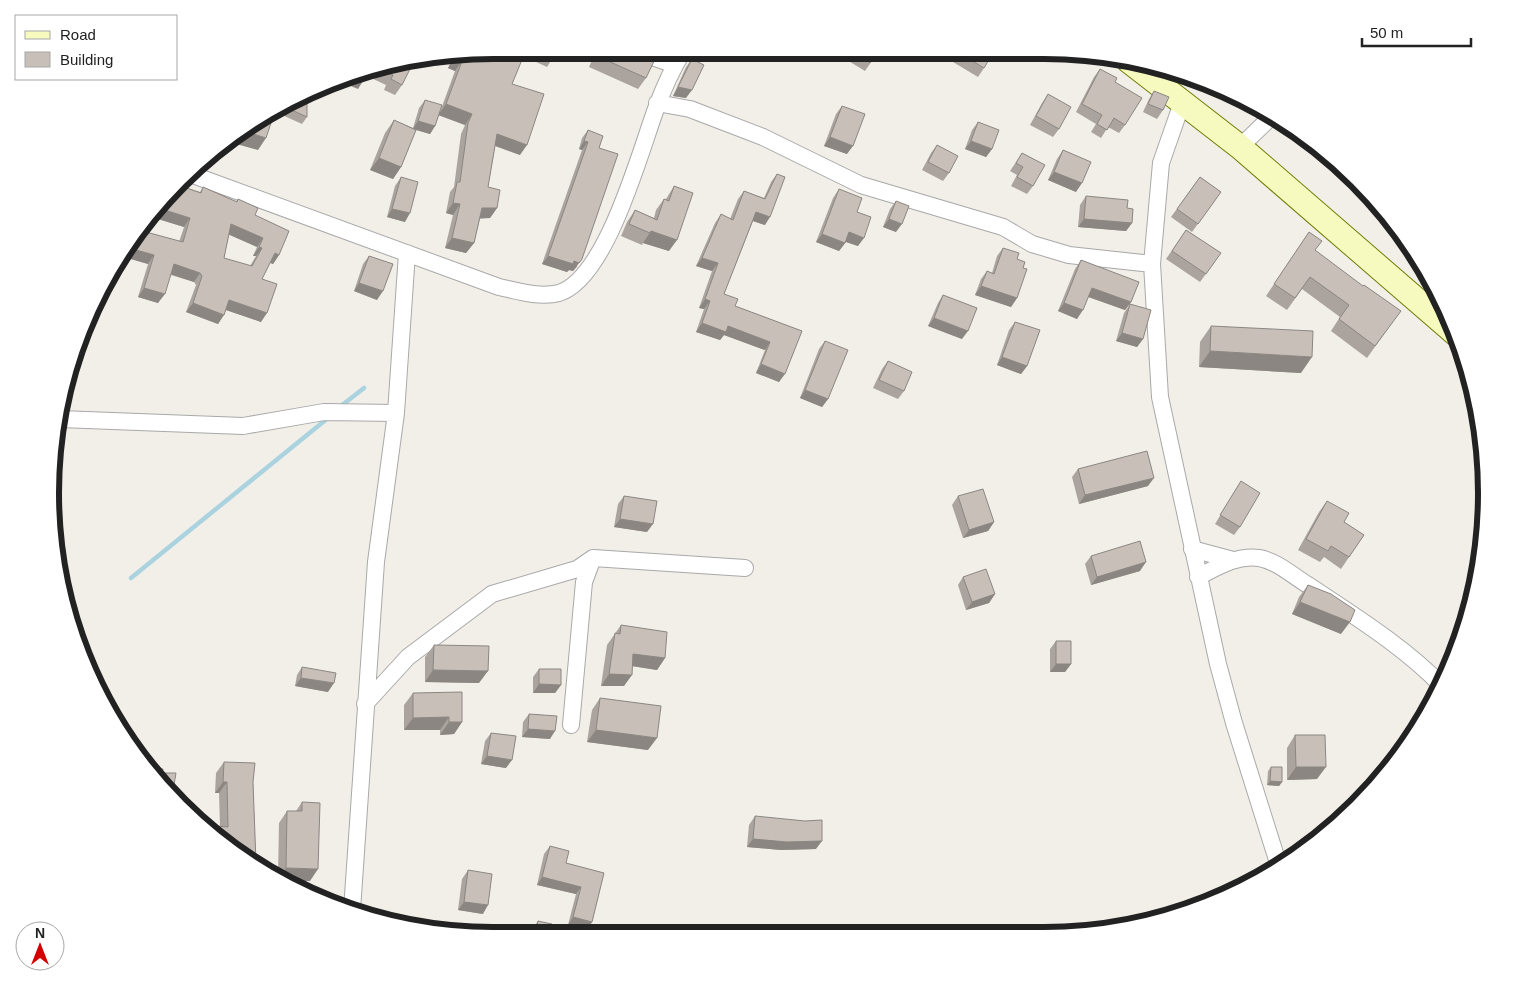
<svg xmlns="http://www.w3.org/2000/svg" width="1537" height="986" font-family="Arial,sans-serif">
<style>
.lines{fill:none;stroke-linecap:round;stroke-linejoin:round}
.stream{stroke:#aad3df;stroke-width:4.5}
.street-casing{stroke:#a9a9a9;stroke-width:18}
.secondary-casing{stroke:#707d05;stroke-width:26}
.street{stroke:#fff;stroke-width:16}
.secondary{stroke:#f7fabf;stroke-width:24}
.wall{fill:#aba49e;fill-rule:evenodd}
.shaded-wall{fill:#8b8681}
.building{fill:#c7bfb8;stroke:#8b8681;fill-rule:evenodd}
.rim{fill:none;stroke:#222;stroke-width:6}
</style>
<rect width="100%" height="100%" fill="#f2efe9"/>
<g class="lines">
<path class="stream" d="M341,406L364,388
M131,578L328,418"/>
<g class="street-casing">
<path id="street" d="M635,51L675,65
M657,103L690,109L763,137L861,185L1003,227L1032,244L1069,255L1152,264
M1182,103L1161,163L1152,264L1160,397L1218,664L1234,723L1279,866
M1240,147L1271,117
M193,175L499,287C517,291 540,298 559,293C607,278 640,151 657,106C664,87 673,68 683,51
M60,419L243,426L324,412L396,413
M1192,549L1233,560
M1198,577C1218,567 1236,555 1259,558C1277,561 1293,576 1308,585C1353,615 1406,648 1442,686
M365,704L408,657L492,594L577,569L593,558L745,568
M571,725L584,582L593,558
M352,910L376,562L396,413L407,253"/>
</g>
<g class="secondary-casing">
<path id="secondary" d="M1129,61L1240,147L1456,334"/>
</g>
<use href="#street" class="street"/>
<use href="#secondary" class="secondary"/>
</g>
<path class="wall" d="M493,50H557L554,56L547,67L523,56L512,84L520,155L495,146L488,187L497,208L490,218H480L474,243L466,253L445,248L453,215L446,213L450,192L454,187L461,134L465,125L439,115L435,126L430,134L416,130L401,167L393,179L370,170L385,133L394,120L413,128L419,108L425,100L440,112L455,71L448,68L453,57Z
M574,50L642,51L646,78L638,89L589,67L593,58Z
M786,52H804L798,60Z
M852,52H878L865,71L847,60Z
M890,52L911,53L904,61Z
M959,53L984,68L978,77L953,62Z
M692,59L686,98L673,96L686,67Z
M413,63L402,85L395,95L384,90L386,85L367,76L370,70Z
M1100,69L1125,125L1119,133L1108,127L1101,138L1091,132L1096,124L1076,112L1094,77Z
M1154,91L1163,110L1157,119L1143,112L1149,99Z
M1048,94L1059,129L1053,137L1030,125L1042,103Z
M307,95V117L302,124L280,114L283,107Z
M842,106L847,154L824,146L836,114Z
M978,122L992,149L986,157L965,149L972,130Z
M588,130L599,148L577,267L573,271L569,270L567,272L542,264L582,150L579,149L582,138Z
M937,145L949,173L943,181L922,170L931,153Z
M1063,150L1076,192L1048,180L1057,159Z
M1022,153L1033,186L1027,194L1011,186L1017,175L1010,171Z
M777,174L765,225L753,221L724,294L735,306L802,331L779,382L756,373L765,350L724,335L720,340L696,332L704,309L699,308L712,271L696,266L715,223L721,214L730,219L738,199L744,191L764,198L771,182Z
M401,177L405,222L387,217L395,186Z
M1200,177L1221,192L1192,232L1171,217Z
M181,186L200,192L203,187L237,202L238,199L255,215L279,255L273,264L270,263L262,279L261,322L226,310L218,324L186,312L196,285L194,282L171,275L158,303L138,297L148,264L124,257L142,223ZM151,217L184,227L179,242L146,232ZM229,234L257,247L253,256H256L250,266L224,258Z
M674,186L669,251L643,243L642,245L621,236L627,222L635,210L654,218L656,210L664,199H666Z
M839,189L857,212L858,246L846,242L839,251L816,242L833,198Z
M1086,196L1127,208L1132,223L1126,231L1078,227L1080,205Z
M896,201V232L883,227L890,209Z
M1186,230L1221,253L1200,282L1166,259Z
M1309,232L1315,250L1392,323L1367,358L1331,331L1340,317L1302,289L1287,310L1266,296Z
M1003,248L1017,259V298L1011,307L975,295L981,279L987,271L992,273L997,256Z
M369,256L377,300L354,291L363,264Z
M1081,260L1131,302L1125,310L1088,297L1077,319L1058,311L1075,269Z
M943,295L962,339L928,326L938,303Z
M1130,304L1143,339L1137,347L1116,341L1124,313Z
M1015,322L1027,366L1021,374L997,365L1009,330Z
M1211,326L1301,373L1199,367L1200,342Z
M825,341L828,399L822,407L800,398L819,349Z
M888,361L904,391L898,399L873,388L882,369Z
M1483,437L1484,450L1478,445Z
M1078,469L1148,486L1079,504L1072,477Z
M1241,481L1240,527L1234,535L1215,524Z
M624,496L647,532L614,527L618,504Z
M958,496L994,522L988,531L963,538L952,505Z
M1327,501L1344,522L1364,535L1341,569L1324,557L1320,562L1298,550L1319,512Z
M1091,556L1140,571L1091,585L1085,564Z
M963,577L995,594L989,603L966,610L958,585Z
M1308,585L1341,634L1292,614L1299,597Z
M621,625L665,658L657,670L632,666L624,686H601L607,645Z
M1056,641L1071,664L1065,672H1050V649Z
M434,645L479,683L425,682V657Z
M302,667L328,692L295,686L297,675Z
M539,669L561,685L555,693H533V677Z
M413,693L462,722L454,734L440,735V730H404V705Z
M600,698L648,750L587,742L592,710Z
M529,714L550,739L522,737L523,722Z
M491,733L506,768L481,764L485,741Z
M1295,735L1317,779L1287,780V748Z
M224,762L253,782L256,863L223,844L220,826L219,793H215L216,773Z
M1271,767L1282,782L1279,786L1267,785L1268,771Z
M302,802L310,881H286L278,876L279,823L287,811H296Z
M755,816L816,849L781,850L747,847L749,825Z
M550,846L566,863L604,873L592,922L587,930L568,925L576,894L537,885L544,854Z
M468,870L483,914L458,910L462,879Z
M538,921L551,933H533L535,925Z"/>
<path class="shaded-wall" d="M574,50L598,51L593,58Z
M455,58L462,61L455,71L448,68Z
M352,73L365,78L358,89L341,82L338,86L330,83Z
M678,87L692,90L686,98L673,96Z
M446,104L472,114L465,125L438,115Z
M418,121L435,126L430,134L413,129Z
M241,130L266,138L258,150L229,142Z
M497,134L527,145L520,155L490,144Z
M830,137L853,146L847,154L824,146Z
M584,141L588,142L582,150L579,149Z
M971,141L992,149L986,157L965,149Z
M379,158L401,167L393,179L370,170Z
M1054,172L1082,183L1076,192L1048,180Z
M453,203L460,204L453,215L446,213Z
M158,208L190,218L184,227L149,216Z
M482,208H497L490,218L475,219Z
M392,209L410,213L405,222L387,217Z
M756,212L770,217L765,225L750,220Z
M889,219L902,224L896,232L883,227Z
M1084,219L1132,223L1126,231L1078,227Z
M231,224L263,238L257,247L225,233Z
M651,231L677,240L669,251L643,243Z
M849,232L864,238L858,246L843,241Z
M822,234L845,243L839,251L816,242Z
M452,238L474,243L466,253L445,248Z
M259,247L262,248L256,256H253Z
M129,248L154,255L148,264L124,257Z
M275,253L279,255L273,264L269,262Z
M548,256L582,259L573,271L569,270L567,272L542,264Z
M702,258L718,263L712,271L696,266Z
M174,264L200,273L194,282L167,273Z
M359,283L383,291L377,300L354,291Z
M981,286L1017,298L1011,307L975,295Z
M144,288L165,294L158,303L138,297Z
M1092,288L1131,302L1125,310L1086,296Z
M705,299L710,301L704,309L699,308Z
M229,300L267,313L261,322L223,309Z
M193,303L224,315L218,324L186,312Z
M1064,303L1083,310L1077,319L1058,311Z
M934,318L968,331L962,339L928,326Z
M702,323L728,326L770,342L765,350L724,335L720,340L696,332Z
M1122,333L1143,339L1137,347L1116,341Z
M1210,351L1312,357L1301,373L1199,367Z
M1002,357L1027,366L1021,374L997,365Z
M761,364L785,374L779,382L756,373Z
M805,390L828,399L822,407L800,398Z
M1154,478L1148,486L1079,504L1085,495Z
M620,519L653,524L647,532L614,527Z
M994,522L988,531L963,538L969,530Z
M1146,562L1140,571L1091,585L1097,577Z
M995,594L989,603L966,610L972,602Z
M1300,602L1350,622L1341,634L1292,614Z
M633,654L665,658L657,670L625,665Z
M1056,664H1071L1065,672H1050Z
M433,670L488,671L479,683L425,682Z
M609,674L632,675L624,686H601Z
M301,678L334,683L328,692L295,686Z
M539,684L561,685L555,693H533Z
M449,717L440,730H404L413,718Z
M449,722H462L454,734L440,735Z
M528,729L555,731L550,739L522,737Z
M596,730L657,738L648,750L587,742Z
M487,756L512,760L506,768L481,764Z
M1296,767H1326L1317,779L1287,780Z
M1270,781L1282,782L1279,786L1267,785Z
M223,782H227L219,793H215Z
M753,839L822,841L816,849L781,850L747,847Z
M226,846H241L236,852Z
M286,868L318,869L310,881H286L280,877Z
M542,877L581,887L576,894L537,885Z
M464,902L488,905L483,914L458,910Z
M573,917L592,922L587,930L568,925Z"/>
<path class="building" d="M493,50H526L512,84L544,94L527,145L497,134L488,187L500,190L497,208H482L474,243L452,238L460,204L453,203L457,182H460L468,123L472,114L446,104L462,61L455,58L456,56Z
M541,50H557L554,56Z
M599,51H642L656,57L646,78L597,56Z
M854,52H878L870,63Z
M959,53H993L984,68Z
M692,59L704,65L692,90L678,87Z
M413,63L402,85L391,79L393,75L380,69Z
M1100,69L1117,78L1115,82L1142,98L1125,125L1114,118L1107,130L1097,124L1102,115L1082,104Z
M368,71L365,78L352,73Z
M1154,91L1169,97L1163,110L1148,104Z
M1048,94L1071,107L1059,129L1036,116Z
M307,95V117L285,107V106Z
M425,100L442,105L435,126L418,121Z
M842,106L865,114L853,146L830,137Z
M275,111L266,138L241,130L247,125Z
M394,120L416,130L401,167L379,158Z
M978,122L999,130L992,149L971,141Z
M588,130L603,136L599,148L618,154L582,259L579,263L574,261L573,264L548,256L588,142L584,141Z
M937,145L958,156L949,173L928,162Z
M1063,150L1091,162L1082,183L1054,172Z
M1022,153L1045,165L1033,186L1017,177L1023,167L1016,163Z
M777,174L785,177L770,217L756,212L724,294L738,299L735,306L802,331L785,374L761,364L770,342L728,326L726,332L702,323L710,301L705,299L718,263L702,258L721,214L733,220L744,191L765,199Z
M401,177L418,182L410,213L392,209Z
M1200,177L1221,192L1198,224L1177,209Z
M181,186L201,193L203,187L237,202L238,199L258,208L255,215L289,231L279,255L275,253L262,279L277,284L267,313L229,300L224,315L193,303L202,276L200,273L174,264L165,294L144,288L154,255L129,248L142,223L152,213L146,232L183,242L190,218L158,208ZM231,224L263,238L259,247L262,248L252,266L224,258Z
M674,186L693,193L677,240L651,231L650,233L629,224L635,210L657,220L664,199L669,201Z
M839,189L862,198L857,212L871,217L864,238L849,232L845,243L822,234Z
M1086,196L1128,200L1127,208L1133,209L1132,223L1084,219Z
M896,201L909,206L902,224L889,219Z
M1186,230L1221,253L1206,274L1172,251Z
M1309,232L1322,241L1315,250L1363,286L1364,285L1401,311L1375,346L1339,319L1349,305L1310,277L1295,298L1274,284Z
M1003,248L1019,253L1017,259L1025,262L1023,268L1027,269L1017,298L981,286L987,271L994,274Z
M369,256L393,264L383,291L359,283Z
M1081,260L1139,282L1131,302L1092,288L1083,310L1064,303Z
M943,295L977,308L968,331L934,318Z
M1130,304L1151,310L1143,339L1122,333Z
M1015,322L1040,330L1027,366L1002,357Z
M1211,326L1313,331L1312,357L1210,351Z
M825,341L848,350L828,399L805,390Z
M888,361L912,372L904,391L879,380Z
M1147,451L1154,478L1085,495L1078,469Z
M1241,481L1260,493L1240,527L1220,515Z
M983,489L994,522L969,530L958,496Z
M624,496L657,501L653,524L620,519Z
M1327,501L1349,513L1344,522L1364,535L1349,557L1331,546L1328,551L1306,539Z
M1140,541L1146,562L1097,577L1091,556Z
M986,569L995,594L972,602L963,577Z
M1308,585L1331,594L1355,610L1350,622L1300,602Z
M621,625L667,632L665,658L633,654L632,675L609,674L615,633L620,634Z
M1056,641H1071V664H1056Z
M434,645L489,646L488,671L433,670Z
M302,667L336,673L334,683L301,678Z
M539,669H561V685L539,684Z
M462,692V722H449V717L413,718V693Z
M600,698L661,706L657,738L596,730Z
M529,714L557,716L555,731L528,729Z
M491,733L516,736L512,760L487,756Z
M1295,735H1325L1326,767H1296Z
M224,762L255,763L253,782L256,863L241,855V846H226L223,844L205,825L228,827L227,782H223Z
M1271,767H1282V782L1270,781Z
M151,768L163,769L162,773H176L173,791Z
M302,802L320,803L318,869L286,868L287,811H302Z
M755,816L805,821L822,820V841L787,842L753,839Z
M550,846L569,851L566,863L604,873L592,922L573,917L581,887L542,877Z
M468,870L492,874L488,905L464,902Z
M538,921L552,924L551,933H535Z"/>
<path d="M0 0H1537V986H0ZM493 59H1044A434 434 0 0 1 1478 493V493A434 434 0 0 1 1044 927H493A434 434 0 0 1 59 493V493A434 434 0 0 1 493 59Z" fill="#fff" fill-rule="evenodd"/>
<path class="rim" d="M493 59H1044A434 434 0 0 1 1478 493V493A434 434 0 0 1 1044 927H493A434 434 0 0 1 59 493V493A434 434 0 0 1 493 59Z"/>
<rect x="15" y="15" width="162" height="65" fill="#ffffff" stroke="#a7a7a7"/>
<rect x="25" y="31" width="25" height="8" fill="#f7fabf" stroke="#a7a7a7"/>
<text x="60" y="40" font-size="15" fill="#222222">Road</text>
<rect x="25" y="52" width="25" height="15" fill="#c7bfb8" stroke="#a7a7a7"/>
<text x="60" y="65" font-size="15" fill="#222222">Building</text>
<g transform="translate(40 946)"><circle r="24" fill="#ffffff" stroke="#a7a7a7"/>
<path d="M0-4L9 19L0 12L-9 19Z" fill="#d40000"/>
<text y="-8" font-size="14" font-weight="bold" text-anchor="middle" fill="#222222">N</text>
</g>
<path d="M1362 38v8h109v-8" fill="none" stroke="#222222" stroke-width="2.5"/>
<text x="1370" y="38" font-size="15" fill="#222222" stroke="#ffffff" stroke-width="4" paint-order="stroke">50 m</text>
</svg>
